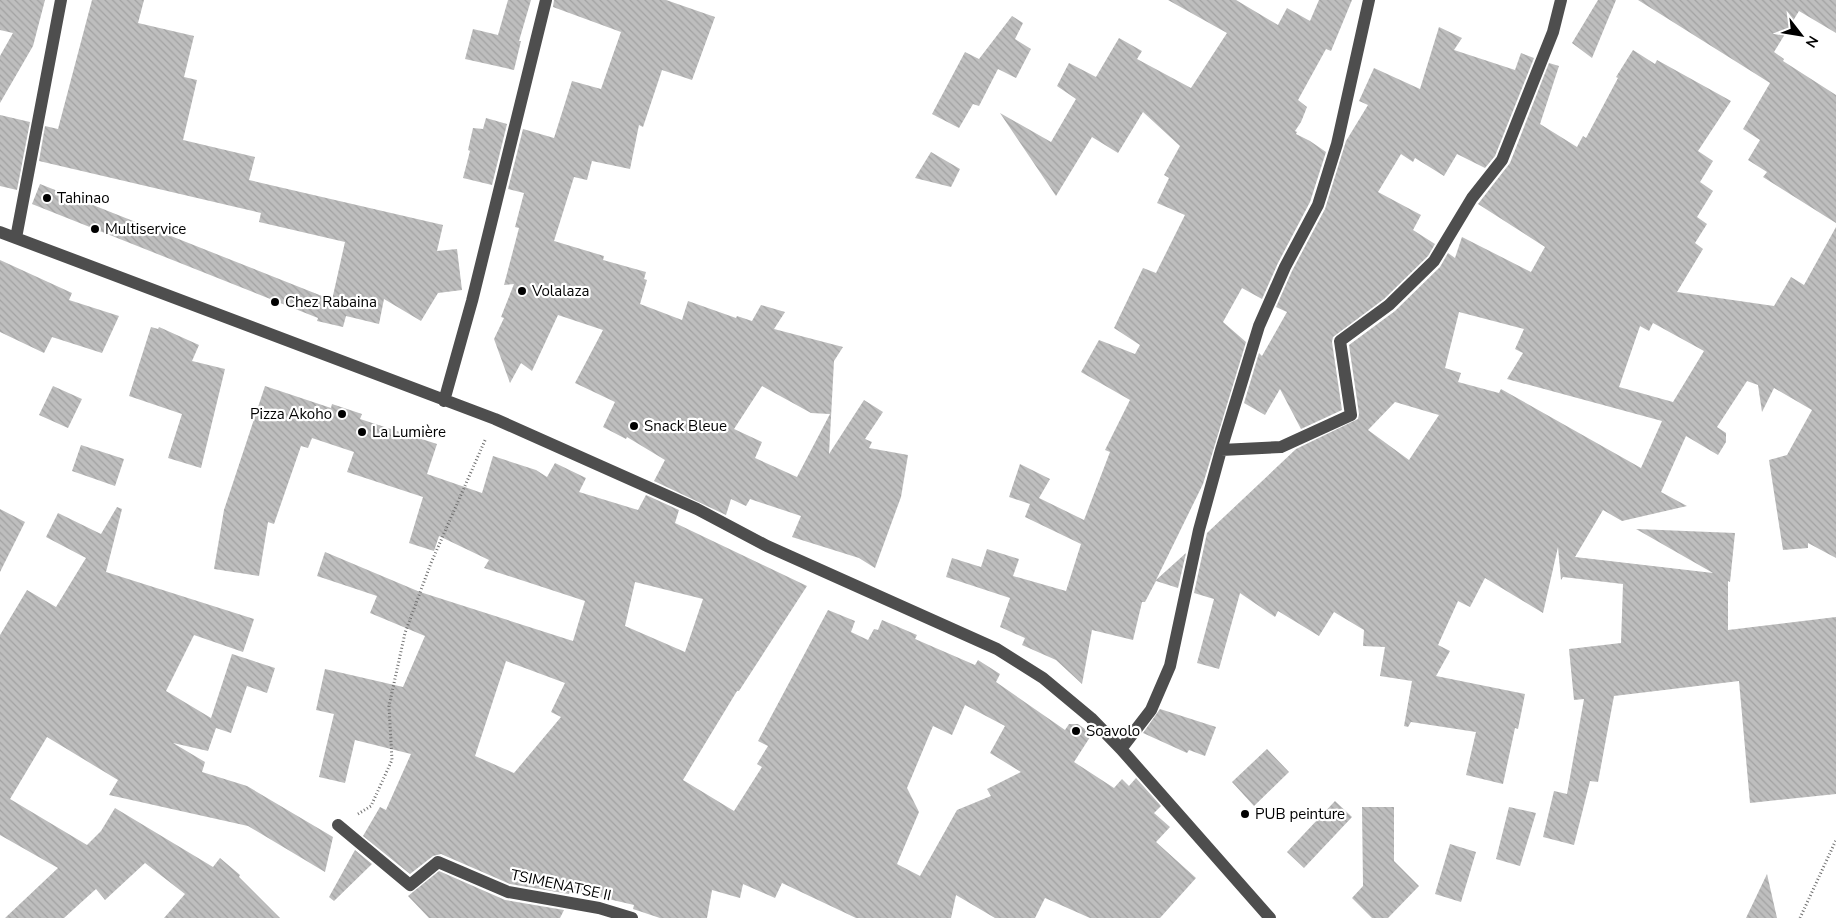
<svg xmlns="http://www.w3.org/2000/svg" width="1836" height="918" font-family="'Nunito Sans',sans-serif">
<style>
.building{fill:url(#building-back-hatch);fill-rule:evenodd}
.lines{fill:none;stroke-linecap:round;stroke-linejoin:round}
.path{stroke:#707070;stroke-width:3;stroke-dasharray:1 2.5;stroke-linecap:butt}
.minor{stroke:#4e4e4e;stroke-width:12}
.poi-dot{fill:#000;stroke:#fff;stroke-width:2}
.labels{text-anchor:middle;stroke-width:4.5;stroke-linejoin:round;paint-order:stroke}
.poi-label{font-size:15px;fill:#000;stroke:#fff;text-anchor:start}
.street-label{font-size:15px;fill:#000;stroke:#fff}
</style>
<defs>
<pattern id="building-back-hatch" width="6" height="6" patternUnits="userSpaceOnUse" patternTransform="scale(1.25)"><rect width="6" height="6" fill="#bebebe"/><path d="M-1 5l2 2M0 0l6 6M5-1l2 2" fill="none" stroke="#a2a2a2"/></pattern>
</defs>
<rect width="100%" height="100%" fill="#fff"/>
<path class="building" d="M0,0H45L33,46L0,103V56L13,33L0,30Z
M92,0H144L138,23L194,36L184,77L197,80L183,140L255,157L249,180L443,225L437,251L457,249L462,290L438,293L421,321L384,299L379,324L346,316L343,327L317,321L318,318L32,204L40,184L332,300L345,242L259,222L261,213L39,161L45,126L58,129Z
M508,0H531L519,41H521L514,70L465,59L473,29L498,35Z
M554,0H666L715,17L692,80L662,70L643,127L639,125L630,169L592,161L587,180L574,177L554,241L604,256L603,260L646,272L644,279L647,280L640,304L682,320L688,301L736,318L737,316L752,321L761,305L785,312L774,329L843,347L834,361L829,454L864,400L883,412L865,439L872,442L869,448L908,455L901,497L875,568L859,558L792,537L801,516L750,499L746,506L731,499L726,515L654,481L665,460L627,437L626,439L603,427L615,402L575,383L603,330L558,315L532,371L521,363L510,383L494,339L504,318L501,317L514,284L504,285L519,228L515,227L524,193L508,189L523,129L554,138L572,81L601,89L621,32L553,7ZM762,386L811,413L830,414L797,477L755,458L762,442L734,429Z
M1168,0H1236L1278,25L1287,8L1310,21L1319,0H1352L1331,51L1326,49L1298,100L1307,107L1301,122L1295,131L1297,132L1296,134L1310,141L1326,152L1310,202L1278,263L1262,299L1242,288L1223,322L1246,342L1203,484L1156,580L1186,553L1178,588L1156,581L1145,602H1142L1133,640L1092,630L1082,684L1056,660L1022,645L1025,638L1000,627L1010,598L946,577L952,558L981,567L987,549L1019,559L1013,576L1066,591L1081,544L1025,517L1030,504L1009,497L1020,464L1050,479L1039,498L1084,520L1110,452L1105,450L1130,400L1081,372L1099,340L1135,354L1140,345L1114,328L1143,268L1156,273L1185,215L1157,203L1169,178L1164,175L1180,146L1143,112L1118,153L1092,137L1056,196L1000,113L1051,142L1076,99L1057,86L1069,63L1096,77L1119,38L1142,51L1137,59L1191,88L1227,33Z
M1598,0H1616L1592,58L1572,43Z
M1638,0H1836V33L1799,11L1774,52L1784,59L1783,61L1836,95V223L1763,177L1767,172L1748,160L1760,140L1743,129L1770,83Z
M1012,16L1023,23L1015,39L1031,49L1016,78L998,69L979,106L973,104L959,128L932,114L965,52L979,59Z
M1439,27L1462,38L1454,50L1515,70L1521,53L1534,58L1495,156L1485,168L1457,154L1444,176L1415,158L1413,162L1401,154L1378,192L1421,215L1413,230L1435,244L1428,256L1384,299L1333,337L1332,342L1342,410L1301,429L1280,389L1265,415L1244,403L1259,353L1262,356L1287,312L1276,307L1292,271L1325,209L1346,141L1368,105L1359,101L1374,68L1420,89Z
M1633,50L1655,64L1657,60L1731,101L1698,151L1713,161L1700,182L1713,191L1697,217L1707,224L1695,243L1703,249L1677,292L1774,306L1791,277L1804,285L1836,227V558L1808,543V548L1783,550L1769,460L1787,455L1812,410L1774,388L1762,412L1758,385L1747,381L1717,427L1726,433V442L1718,455L1686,436L1661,492L1687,506L1622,521L1603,510L1575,557L1713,573L1636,529L1735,533L1730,582L1728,581V630L1836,617V794L1750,803L1739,681L1614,696L1598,782L1590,781L1574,845L1543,837L1554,791L1567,794L1584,699L1574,700L1569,649L1621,643L1623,584L1563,577L1561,580L1558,547L1543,613L1485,578L1470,607L1458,601L1438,645L1450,651L1436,676L1525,694L1518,729L1515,728L1503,784L1466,775L1476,732L1411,722L1408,727L1404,726L1412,681L1380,676L1385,647L1363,646L1364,630L1334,612L1319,636L1278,611L1275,617L1240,593L1219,669L1197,663L1214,599L1194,593L1207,533L1296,449L1358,419L1359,414L1349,345L1395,311L1440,267L1448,253L1455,258L1462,237L1531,272L1545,247L1478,204L1510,163L1549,63L1559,66L1540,124L1577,147L1583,136L1586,138L1618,78L1616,77ZM1459,312L1524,329L1515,349L1523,353L1507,379L1662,421L1641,468L1501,389L1499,393L1458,382L1461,373L1445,368ZM1653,323L1704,351L1673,402L1619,387L1640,326L1649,331ZM1395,402L1439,415L1409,460L1368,430Z
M0,115L30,122L17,190L0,186Z
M486,118L507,124L492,185L463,178L470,151L468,150L473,128L483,129Z
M931,152L960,169L951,187L915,178Z
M0,260L72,293L69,300L119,316L102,353L52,337L44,353L0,332Z
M151,327L158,329L159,327L199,345L192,361L225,369L201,468L168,458L182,414L129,396Z
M53,386L82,399L68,428L39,415Z
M265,386L331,408L332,404L362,414L360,419L437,444L427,474L482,493L493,456L536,470L547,477L555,463L586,478L579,492L638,510L646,495L679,510L675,523L807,586L739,691H737L683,780L734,811L762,767L757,764L768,746L758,741L828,610L855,621L851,632L868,640L874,629L878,630L882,620L917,635L915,639L975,665L978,660L1000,674L996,682L1065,730L1069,724H1078L1092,734L1074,762L1114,788L1122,779L1129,786L1136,778L1161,806L1154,813L1170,827L1156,842L1196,878L1160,918H1090L1045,898L1035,918H995L956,895L951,918H856L782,883L775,898L743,884L740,898L712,890L707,918H660L633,909L634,905L570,890L569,894L510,884L441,854L433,856L410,874L363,836L380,807L386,810L411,754L355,740L345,783L319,777L334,714L316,710L325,669L403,687L425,636L370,613L377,596L317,576L325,552L420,592L573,641L585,601L484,568L489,560L439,536L434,551L409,543L423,497L347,472L354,452L312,438L308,448L301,446L274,524L268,522L259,576L214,569L224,510ZM635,582L703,599L685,652L625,626ZM506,661L565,683L551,712L561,717L514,773L475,756ZM965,705L1005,726L990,753L1021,772L987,789L991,796L957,810L920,876L897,864L919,812L907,788L933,726L952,735Z
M81,445L124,459L115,486L72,471Z
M117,507L122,509L106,572L254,619L243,652L194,635L166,691L211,718L232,654L275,668L267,693L247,686L231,733L216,728L208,751L173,743L205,762L202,772L247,786L333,837L325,872L248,826L109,795L118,780L47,737L10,799L87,845L101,831L115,808L213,867L220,858L240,875L239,877L280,918H164L185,894L145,863L105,900L96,889L64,918H5L58,868L0,835V635L27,590L56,607L86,558L46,537L58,513L101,534Z
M0,509L25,522L0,572Z
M1160,709L1216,727L1205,756L1189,750L1187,753L1143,733Z
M1267,749L1289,772L1254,806L1232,782Z
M1335,801L1352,817L1304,868L1287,852Z
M1362,807H1394V861L1419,886L1388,918H1372L1352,898L1363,886Z
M1509,807L1536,813L1520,866L1496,859Z
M1450,844L1476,852L1461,902L1435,894Z
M355,850L372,864L334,901L329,897Z
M439,871L505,900L564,910L560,918H429L408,896Z
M1767,874L1777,918H1746Z"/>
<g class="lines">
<path class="path" d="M358,814L371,806L392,760L389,706L405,633L431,563L486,438
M1800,918L1836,840"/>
<path class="minor" d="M0,232L495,419L697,509L767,546L997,649L1043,678L1091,718L1121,749L1270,918
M16,238L61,0
M444,401L472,301L546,0
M1221,450L1281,447L1351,415L1340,341L1389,305L1434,261L1472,198L1502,160L1553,32L1561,0
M1121,749L1151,710L1170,666L1199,530L1221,450L1259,326L1285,267L1318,205L1337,144L1369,0
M338,825L410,885L438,862L508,892L599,908L632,918"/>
</g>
<g class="poi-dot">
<circle cx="47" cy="198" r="5"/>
<circle cx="95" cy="229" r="5"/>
<circle cx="522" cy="291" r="5"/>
<circle cx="275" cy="302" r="5"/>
<circle cx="342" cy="414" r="5"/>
<circle cx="634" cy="426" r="5"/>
<circle cx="362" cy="432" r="5"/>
<circle cx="1076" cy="731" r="5"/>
<circle cx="1245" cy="814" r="5"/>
</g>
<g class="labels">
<g class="poi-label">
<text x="57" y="203">Tahinao</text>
<text x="105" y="234">Multiservice</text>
<text x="532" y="296">Volalaza</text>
<text x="285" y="307">Chez Rabaina</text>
<text x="332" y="419" text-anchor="end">Pizza Akoho</text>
<text x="644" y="431">Snack Bleue</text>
<text x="372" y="437">La Lumière</text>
<text x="1086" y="736">Soavolo</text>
<text x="1255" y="819">PUB peinture</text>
</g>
<g class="street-label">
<text transform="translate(561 885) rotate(12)" y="5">TSIMENATSE II</text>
</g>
</g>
<g transform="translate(1801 35) rotate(121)" stroke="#ffffff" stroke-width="4" paint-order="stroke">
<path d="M0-4L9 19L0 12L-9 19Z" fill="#000000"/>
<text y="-8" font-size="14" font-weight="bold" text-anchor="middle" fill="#000000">N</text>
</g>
</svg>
